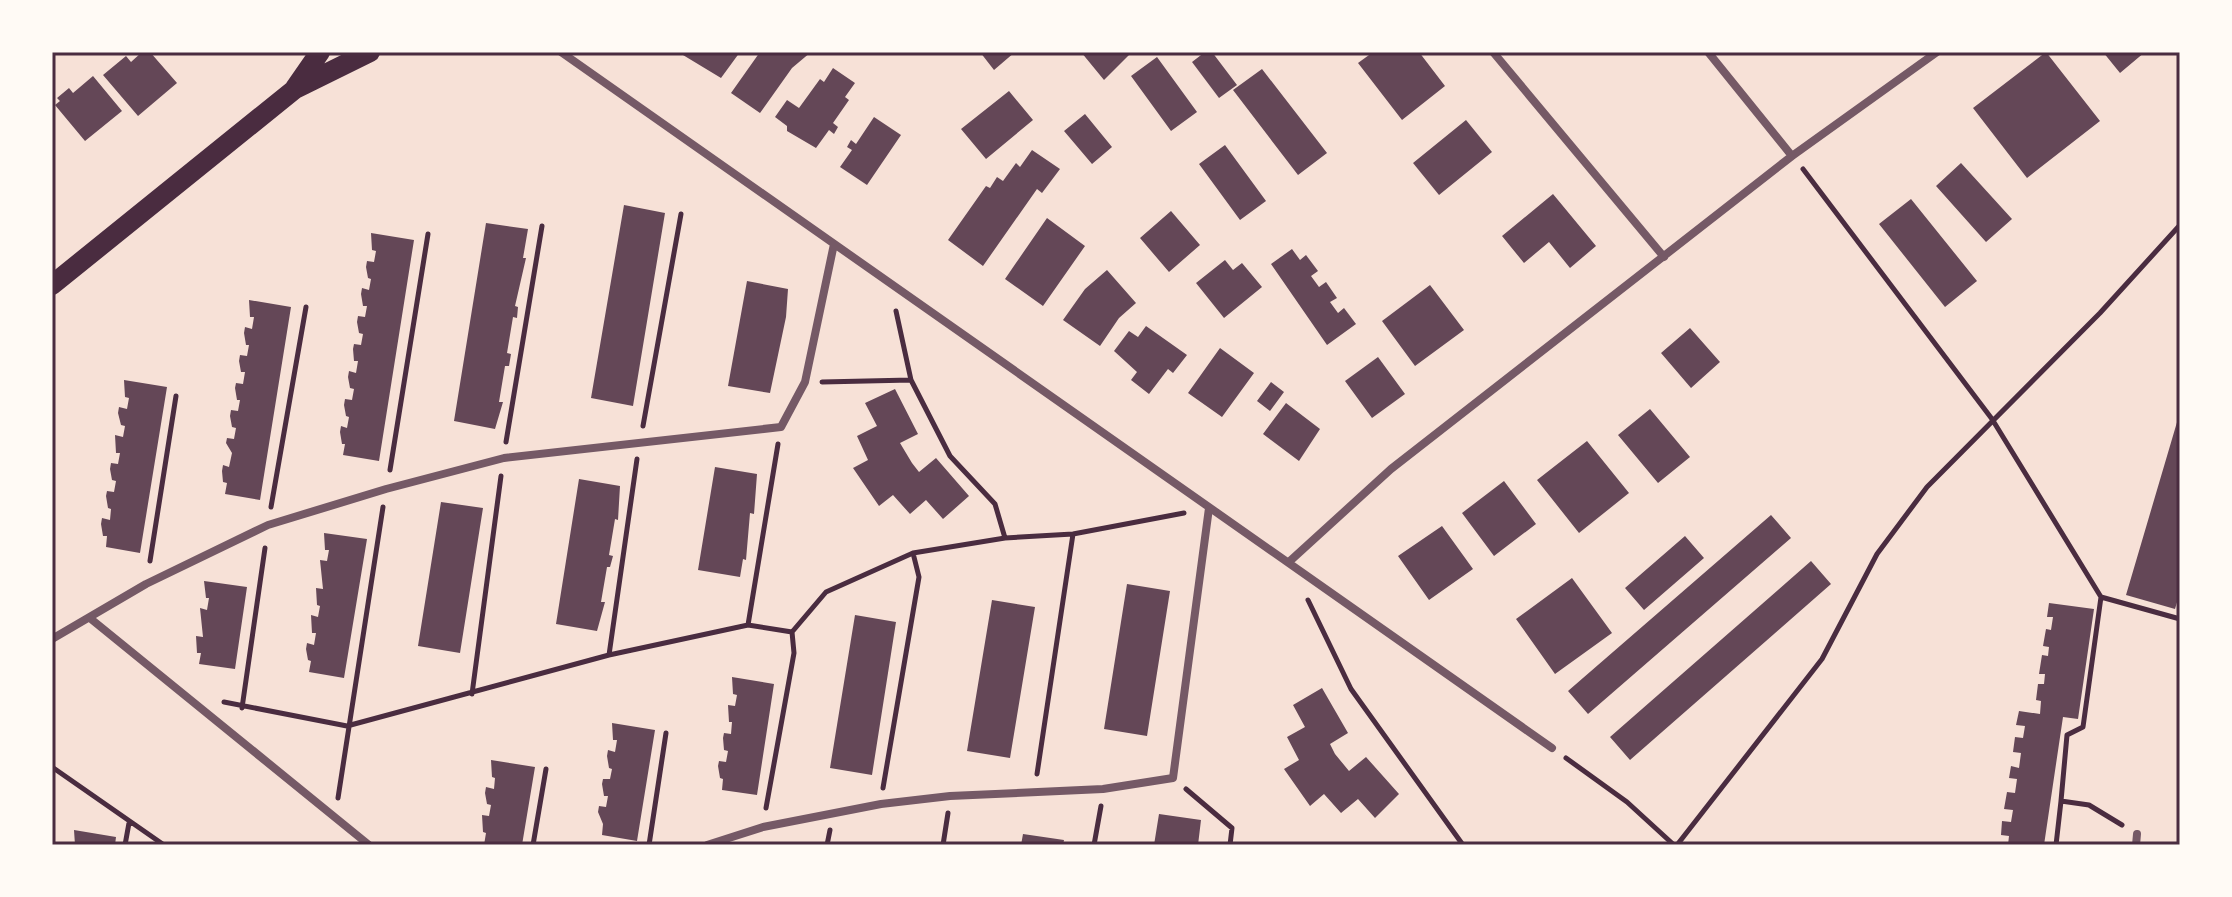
<svg xmlns="http://www.w3.org/2000/svg" width="2232" height="897" font-family="Roboto,sans-serif">
<style>
.building{fill:#644757}
.lines{fill:none;stroke-linecap:round;stroke-linejoin:round}
.path{stroke:#4a2c40;stroke-width:5}
.minor{stroke:#755966;stroke-width:8}
.primary{stroke:#4a2c40;stroke-width:20}
.neatline{fill:none;stroke:#4a2c40;stroke-width:3}
</style>
<rect width="100%" height="100%" fill="#f7e1d7"/>
<path class="building" d="M142,52H150L177,83L138,116L103,75L126,56L131,62Z
M678,52H740L721,78Z
M760,52H811L792,68L760,113L731,93Z
M980,52H1015L994,70Z
M1081,52H1132L1104,80Z
M1205,52H1212L1237,85L1219,98L1192,62Z
M1366,52H1419L1445,86L1402,120L1358,63L1369,55Z
M2046,52L2100,121L2027,178L1973,108Z
M2103,52H2145L2120,73Z
M1157,57L1197,112L1171,131L1131,76Z
M833,68L855,83L845,97L849,100L833,123L838,127L834,134L829,130L816,148L787,131V126L775,117L787,100L799,108L820,79L824,82Z
M1262,69L1327,153L1298,175L1233,90Z
M93,76L122,111L85,141L55,105L60,101L57,98L69,88L73,93Z
M1009,91L1033,120L986,159L961,129Z
M1085,114L1112,147L1092,164L1064,131Z
M874,117L901,135L867,185L840,167L852,150L847,147L851,140L856,144Z
M1466,120L1492,152L1439,195L1413,163Z
M1225,145L1266,201L1240,220L1199,164Z
M1032,150L1060,169L1042,193L1037,189L983,266L948,240L986,186L990,188L997,177L1003,181L1016,163L1020,167Z
M1961,163L2012,219L1986,242L1936,186Z
M1553,194L1596,246L1570,268L1549,242L1524,263L1502,236Z
M1911,199L1977,281L1945,307L1879,224Z
M624,205L665,213L633,406L591,398Z
M1171,211L1200,245L1169,272L1140,238Z
M1047,218L1085,246L1043,306L1005,279Z
M486,223L528,229L523,258H526L515,306L518,307L517,318L513,317L507,353L511,354L509,366H505L499,402H503L495,429L454,421Z
M371,233L414,240L379,461L343,455L345,444H342L340,432L341,426L347,428L349,417L346,416L344,405L345,399L352,400L354,389L350,388L348,377L349,371L356,373L358,361H354L353,349L354,344L361,345L363,334L359,333L357,322L358,316L365,317L367,306H363L361,294L362,288L369,290L371,279L368,278L366,267L367,261L374,262L376,251L372,250Z
M1292,249L1300,260L1306,255L1318,271L1311,276L1319,287L1326,282L1337,298L1330,302L1338,313L1344,308L1356,324L1327,345L1271,264Z
M1225,260L1233,270L1242,263L1262,287L1224,318L1196,283Z
M1107,270L1136,303L1119,318L1100,346L1063,320L1085,289Z
M747,281L788,289L786,317L770,393L728,386Z
M1430,285L1464,330L1415,366L1382,321Z
M249,300L291,307L260,500L225,494L227,483L223,482L222,471L223,465L229,467L232,453L226,443L227,438L234,439L236,428L232,427L230,416L231,410L238,411L240,400H237L235,388L236,383L243,384L245,372H241L239,361L240,355L247,356L249,345H246L244,333L245,327L252,329L254,317H250Z
M1146,326L1187,355L1173,373L1168,369L1149,394L1131,380L1137,372L1114,351L1129,331L1138,337Z
M1690,328L1720,362L1691,388L1661,353Z
M1220,348L1254,373L1222,417L1188,393Z
M1378,357L1405,394L1372,418L1345,381Z
M124,380L167,387L140,553L106,547L107,536H103L101,524L102,518L110,520L111,509L108,508L106,496L107,491L114,492L116,481L112,480L110,469L111,463L118,464L120,453H116L115,435L123,437L125,426L121,425L118,413L119,407L127,409L129,398L125,397Z
M1271,382L1284,392L1270,411L1257,401Z
M895,389L918,434L900,443L912,463L919,472L936,458L969,496L943,519L926,500L910,514L893,495L879,506L853,468L868,460L857,436L877,426L865,403Z
M1286,403L1320,429L1299,461L1263,434Z
M1650,409L1690,457L1658,483L1618,435Z
M2180,412V592L2175,609L2126,595Z
M1587,441L1629,493L1579,533L1537,480Z
M715,467L757,474L754,514L750,513L746,560L743,559L740,577L698,570Z
M579,479L620,486L618,520L615,519L609,555L613,556L610,567H607L601,602H605L597,631L556,624Z
M1504,481L1536,524L1494,556L1462,513Z
M441,502L483,508L460,653L418,646Z
M1771,515L1791,538L1588,714L1568,691Z
M1442,526L1473,569L1429,600L1398,556Z
M324,533L367,539L344,678L309,672L311,661L308,660L306,649L307,643L314,645L316,633H312L311,615L318,617L320,606L317,605L316,588L323,589L320,560L327,561L329,550H325Z
M1685,536L1704,558L1644,610L1625,588Z
M1811,561L1831,584L1630,760L1610,737Z
M1572,578L1612,633L1555,674L1516,619Z
M204,581L247,587L235,669L199,664L201,653H197L196,636L203,637L200,608L207,610L209,598H206Z
M1127,584L1170,591L1147,736L1104,729Z
M992,600L1035,607L1010,758L967,751Z
M2049,603L2094,609L2078,719L2063,717L2044,845H2008L2009,836L2001,835L2002,821L2011,822L2013,810L2004,809L2007,792L2015,793L2017,779L2009,778L2011,766L2019,768L2021,753L2013,752L2015,737L2023,738L2025,726L2016,725L2019,711L2040,714L2041,701L2036,700L2038,684H2044L2045,674H2039L2042,655L2048,656L2049,647L2043,646L2046,629L2051,630L2053,617H2047Z
M855,615L896,622L872,775L830,768Z
M732,677L774,684L757,795L722,790L723,779L720,778L718,766L719,761L726,762L728,751L724,750L723,738L724,733L731,734L732,722H729L728,705L735,706L737,695L733,694Z
M1322,688L1348,733L1330,744L1335,754L1349,771L1366,757L1399,794L1375,818L1358,799L1341,813L1324,794L1310,806L1284,769L1299,760L1287,737L1305,727L1293,705Z
M612,723L655,730L637,841L602,835L603,824L598,812L599,806L606,807L608,796H604L602,784L603,779H610L612,769L609,768L607,756L608,750L615,752L617,740H613Z
M491,760L535,767L522,845H484L486,833L483,832L482,815L489,816L491,805L487,804L485,793L486,787L494,789L495,778L492,777Z
M1159,814L1201,820L1198,845H1154Z
M74,830L116,837L115,845H75Z
M1023,834L1064,840L1063,845H1021Z"/>
<g class="lines">
<path class="path" d="M1803,169L1992,419L2101,597L2083,727L2067,735L2061,801
M896,311L911,380L950,456L995,504L1005,538
M822,382L911,380
M643,426L681,214
M506,442L542,226
M390,470L428,234
M271,507L306,307
M150,561L176,396
M2101,597L2180,619
M1308,600L1351,689L1463,845
M748,625L778,444
M609,655L637,459
M472,694L501,476
M224,702L347,726L609,655L748,625L792,632L826,592L913,553L1005,538L1073,534L1184,513
M242,708L265,548
M1566,758L1627,802L1674,845
M52,767L164,845
M1037,774L1073,534
M883,788L919,577L913,553
M1186,789L1232,828L1230,845
M338,798L383,507
M766,808L794,653L792,632
M125,845L129,823
M533,845L546,769
M649,845L666,733
M827,845L830,830
M943,845L948,813
M1094,845L1101,806
M1677,845L1822,659L1877,554L1927,487L2100,313L2180,225
M2056,845L2061,801L2089,805L2122,825"/>
<path class="minor" d="M561,52L1552,748
M1493,52L1664,257
M1708,52L1792,156
M1290,561L1391,469L1792,156L1937,52
M91,619L369,845
M52,639L146,584L268,525L386,489L504,458L781,427L805,382L834,244
M707,845L763,827L881,804L950,796L1103,789L1173,778L1209,508
M2136,845L2137,834"/>
<path class="primary" d="M295,88L320,52
M52,285L295,89L370,52"/>
</g>
<rect width="2232" height="897" fill="none" stroke="#fffaf5" stroke-width="108"/>
<rect x="54" y="54" width="2124" height="789" class="neatline"/>
</svg>
